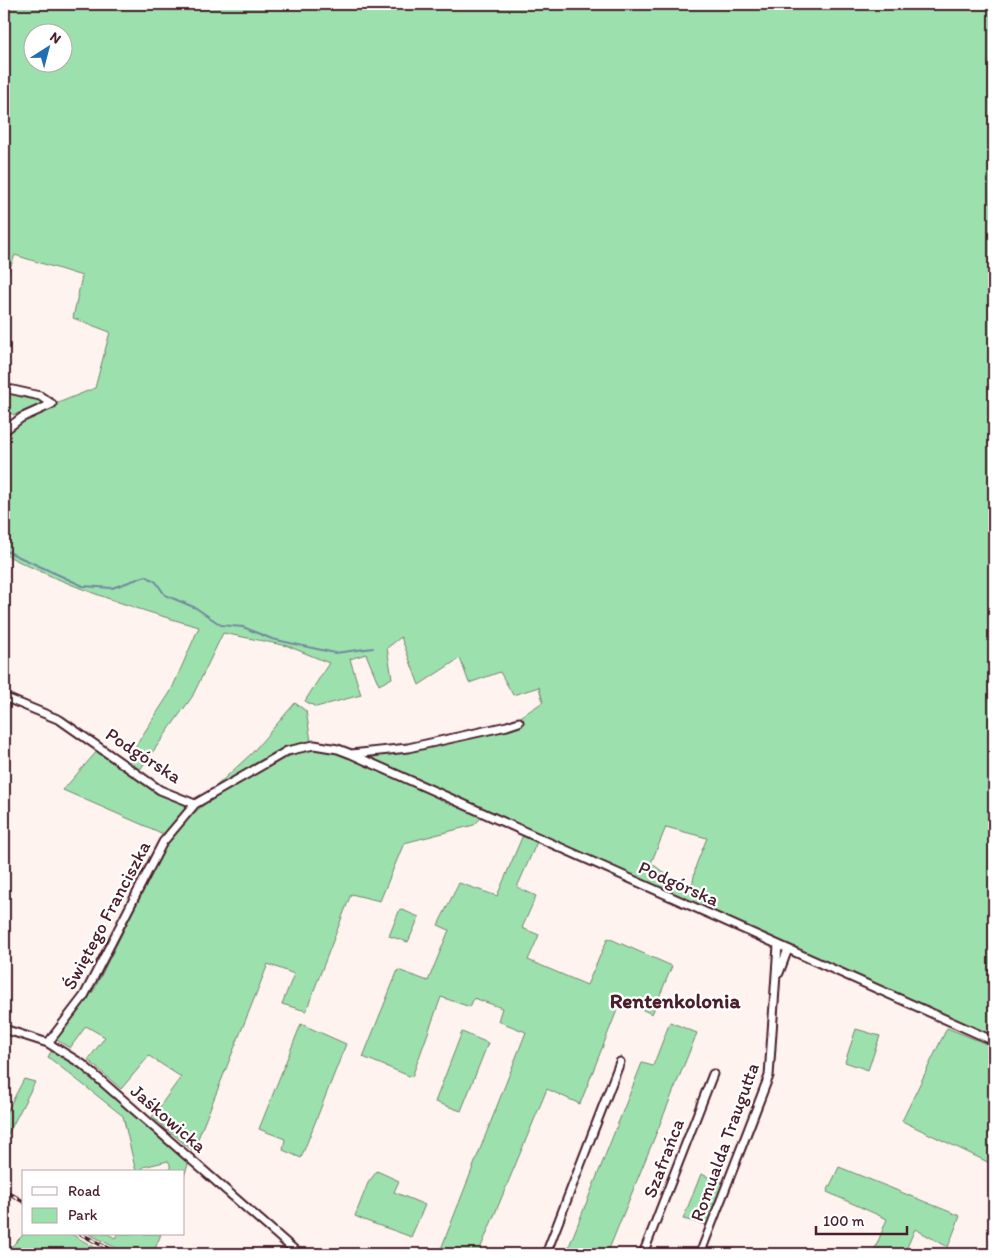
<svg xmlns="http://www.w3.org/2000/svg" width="998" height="1258" font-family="Itim,sans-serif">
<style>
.green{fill:#9ce1ad;stroke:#73806c;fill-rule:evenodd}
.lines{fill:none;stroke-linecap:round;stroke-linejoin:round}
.stream{stroke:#7289a0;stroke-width:2}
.minor-casing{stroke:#4a1f2b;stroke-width:11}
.minor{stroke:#fff;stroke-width:7}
.rail-casing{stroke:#4a1f2b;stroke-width:4}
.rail{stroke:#fff;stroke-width:2;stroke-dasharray:5.5;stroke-linecap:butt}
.labels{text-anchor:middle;stroke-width:4.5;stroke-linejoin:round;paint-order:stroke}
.street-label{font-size:19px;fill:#4a1f2b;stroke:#fff}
.quarter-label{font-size:21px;font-weight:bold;fill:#4a1f2b;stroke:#fff}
</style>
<rect width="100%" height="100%" fill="#fef3ee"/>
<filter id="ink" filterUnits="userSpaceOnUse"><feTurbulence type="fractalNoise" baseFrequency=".02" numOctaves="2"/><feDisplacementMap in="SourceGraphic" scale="10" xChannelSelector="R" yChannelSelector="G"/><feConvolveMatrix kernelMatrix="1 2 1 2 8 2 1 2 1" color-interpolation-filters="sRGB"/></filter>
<g filter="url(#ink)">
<path class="green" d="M4,4H994V1038L690,900L600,863L370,761L371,753L508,731L519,718L543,702L539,687L513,695L500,672L469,683L460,658L419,685L401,637L387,648L392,678L379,685L366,654L350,659L361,695L316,707L305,701L329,663L288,646L223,633L192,697L139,771L126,761L171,691L199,627C132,608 66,586 4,554V432L21,418L95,388L110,332L73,318L82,276L15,255L4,284ZM32,32H62V62H32ZM666,827L707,838L696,865L691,893L651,863Z
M4,390L42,400V403L14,415L4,409Z
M295,703L306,711L311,741L296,744L213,789L252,753Z
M99,749L189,806L166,835L63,790Z
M312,749L332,751L353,760L482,817L474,825L404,843L380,901L351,894L306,1011L282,1004L294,974L268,964L193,1151L152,1117L181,1077L149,1056L121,1089L88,1060L105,1037L86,1026L70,1048L55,1039L94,990L168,841L187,819L212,798L287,757Z
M523,835L537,842L517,887L536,896L522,928L539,935L528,960L587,985L608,938L672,966L652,1014L621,1000L580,1104L547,1089L478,1254H439L526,1032L498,1021L502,1008L474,998L470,1007L441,997L412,1077L363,1057L398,970L428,981L449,930L438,925L459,883L497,896Z
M400,909L419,917L408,942L389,936Z
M670,1022L697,1033L607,1254H566L642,1063L653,1066Z
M301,1024L346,1044L301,1158L283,1150L285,1139L259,1129Z
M947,1028L994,1047V1165L902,1121Z
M856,1029L880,1036L868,1070L845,1062Z
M462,1032L488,1043L461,1111L435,1102Z
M52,1050C102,1080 144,1124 189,1162L184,1176V1172H170V1164L168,1161L143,1167V1172H136L123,1116L48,1057Z
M24,1079L35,1082L4,1142V1117Z
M839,1167L960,1216L948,1247L915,1229L904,1254H873L887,1219L827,1192Z
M377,1171L399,1181L394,1192L425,1205L411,1237C392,1229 374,1225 355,1216L368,1183Z
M701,1174L724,1183L708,1225L683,1219Z
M24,1234H71L106,1254H4Z
M89,1234H108L115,1238L118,1234H161L153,1254H128Z"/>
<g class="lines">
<path class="stream" d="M4,550L83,586L112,588L146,576L156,582L165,595L196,608L221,625L243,627L272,639L335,653L373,648"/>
<g class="minor-casing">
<path id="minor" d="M4,388L40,396L52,404L21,418L4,431
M4,697L60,720L160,790L195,804
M351,754L408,748L507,726L519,722
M779,973L788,949
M4,1029L48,1043L82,1064L299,1254
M48,1043L84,996L163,842L195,804L287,751L314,745L338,749L351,754L994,1041
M546,1254L620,1062
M643,1254L713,1074
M700,1254L769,1076L778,945"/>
</g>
<use href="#minor" class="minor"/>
<g class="rail-casing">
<path id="rail" d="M4,1190L24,1202
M81,1234L118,1254"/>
</g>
<use href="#rail" class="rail"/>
</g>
</g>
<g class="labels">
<g class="street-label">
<text transform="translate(144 755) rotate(33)" y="7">Podgórska</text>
<text transform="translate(679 883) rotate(24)" y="7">Podgórska</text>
<text transform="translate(106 915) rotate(-62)" y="7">Świętego Franciszka</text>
<text transform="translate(169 1118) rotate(41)" y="7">Jaśkowicka</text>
<text transform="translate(724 1142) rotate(-70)" y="7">Romualda Traugutta</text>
<text transform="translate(663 1158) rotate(-69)" y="7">Szafrańca</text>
</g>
<g class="quarter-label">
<text x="675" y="1008">Rentenkolonia</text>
</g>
</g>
<rect width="998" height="1258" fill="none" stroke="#fff" stroke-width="20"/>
<rect x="10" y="10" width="978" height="1238" fill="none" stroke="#4a1f2b" stroke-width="2" filter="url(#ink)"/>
<rect x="22" y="1170" width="162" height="65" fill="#ffffff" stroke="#b7a5aa"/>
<rect x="32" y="1187" width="25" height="8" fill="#ffffff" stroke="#b7a5aa"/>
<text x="68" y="1196" font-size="15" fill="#4a1f2b">Road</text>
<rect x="32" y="1208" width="25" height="15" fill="#9ce1ad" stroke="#b7a5aa"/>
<text x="68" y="1220" font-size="15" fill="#4a1f2b">Park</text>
<g transform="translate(48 48) rotate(36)"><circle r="24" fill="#ffffff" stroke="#b7a5aa"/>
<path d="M0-4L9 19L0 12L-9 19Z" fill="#1f6fb2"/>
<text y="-8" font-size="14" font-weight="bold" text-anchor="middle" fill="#4a1f2b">N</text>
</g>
<path d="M816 1226v8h91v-8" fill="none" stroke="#4a1f2b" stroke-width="2.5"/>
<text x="823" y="1226" font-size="15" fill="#4a1f2b" stroke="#ffffff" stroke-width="4" paint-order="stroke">100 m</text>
</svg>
